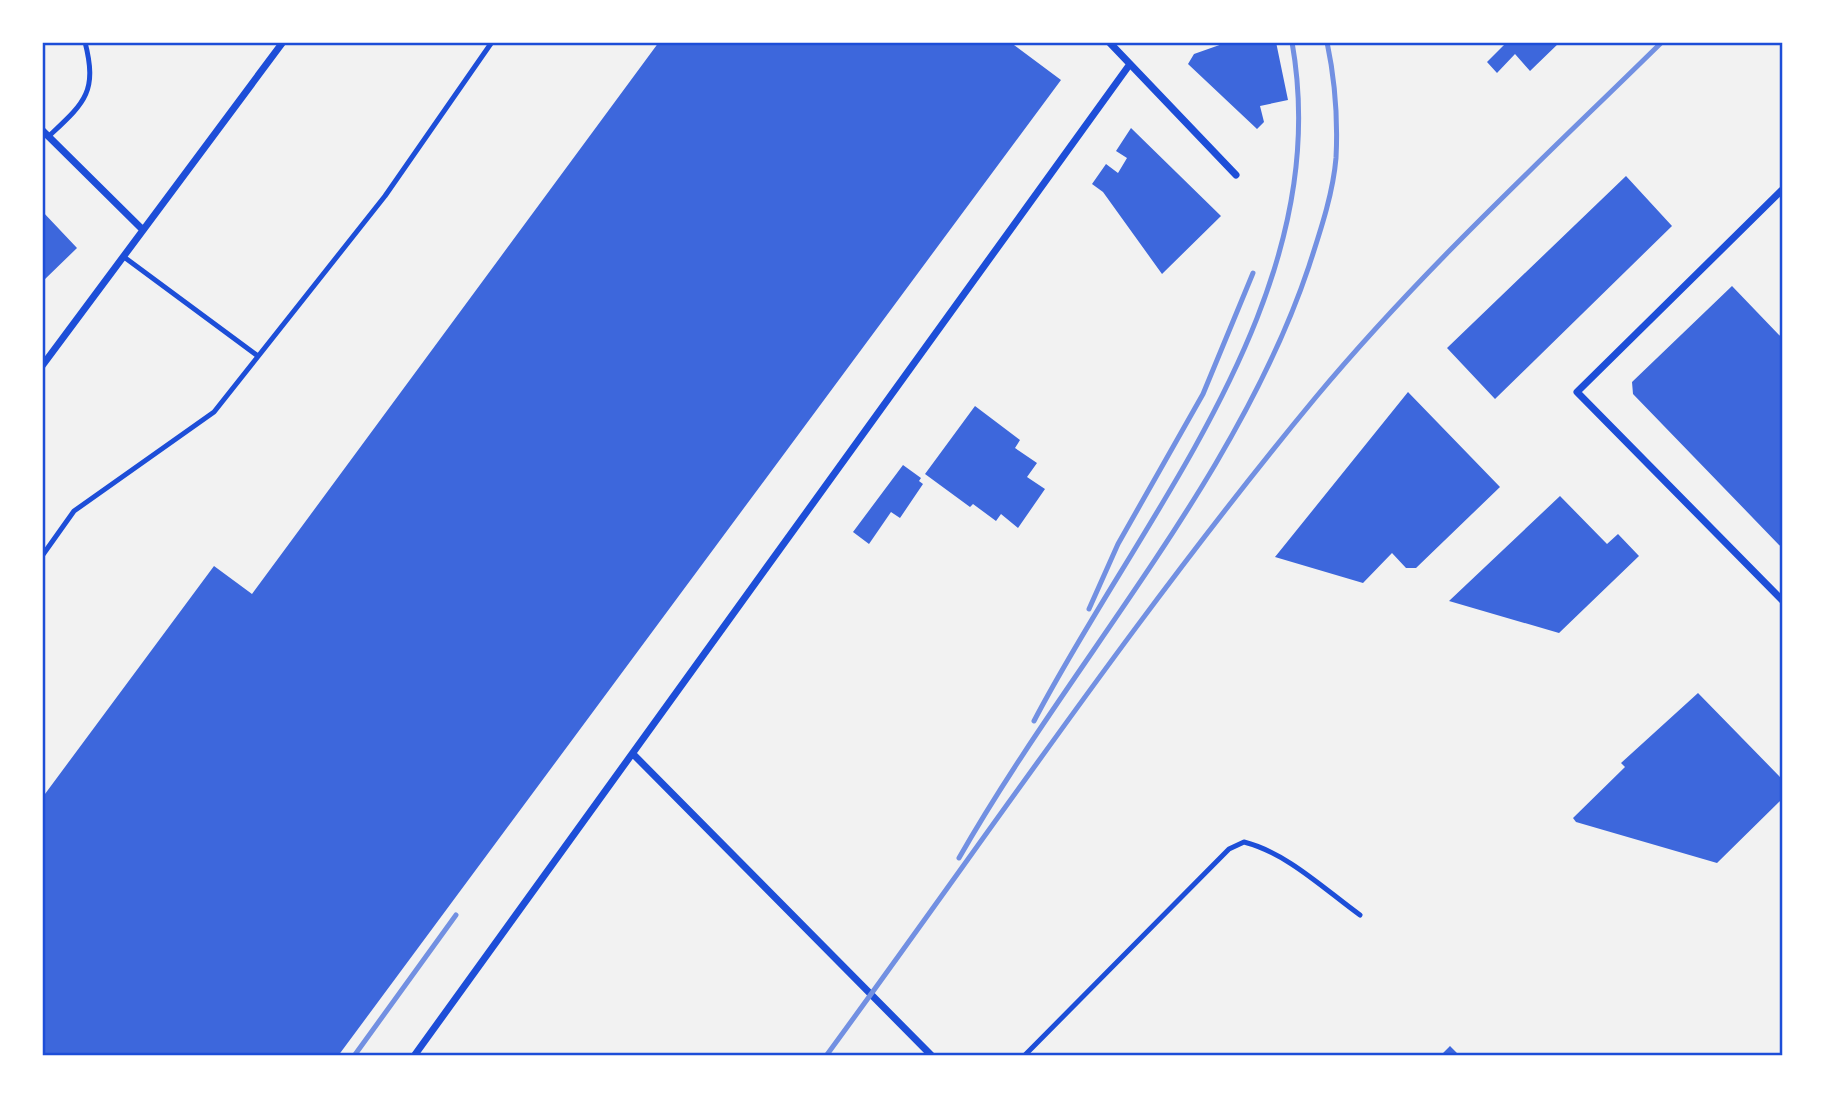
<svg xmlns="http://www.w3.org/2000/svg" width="1825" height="1098" font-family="'Asap Condensed',sans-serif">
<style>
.building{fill:#3d67dc}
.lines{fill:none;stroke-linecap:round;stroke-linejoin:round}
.service{stroke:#1d4ed8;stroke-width:5}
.minor{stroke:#1d4ed8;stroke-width:7}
.rail{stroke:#7290e2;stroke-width:5}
.neatline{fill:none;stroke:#1d4ed8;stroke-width:2.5}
</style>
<rect width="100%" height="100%" fill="#f2f2f2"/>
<path class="building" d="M659,42H1010L1061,80L338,1056H42V798L214,566L252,594Z
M1228,42H1276L1288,100L1260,106L1264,122L1257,129L1188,64L1194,54Z
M1507,42H1560L1530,71L1515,54L1497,73L1487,62Z
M1131,128L1221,216L1162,274L1103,192L1092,184L1106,164L1118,173L1127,158L1116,151Z
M1626,176L1672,226L1495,399L1447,348Z
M42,211L77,248L42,282Z
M1732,286L1783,339V549L1633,394L1632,382Z
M1408,392L1500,487L1416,568H1406L1392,553L1363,583L1275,557Z
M975,406L1020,440L1015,448L1037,463L1027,477L1045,489L1018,528L1001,514L996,521L973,504L970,507L925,474Z
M903,465L921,478L919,481L923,484L900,518L891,512L869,544L853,532Z
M1560,496L1607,544L1618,534L1639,556L1559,633L1449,601Z
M1698,693L1783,780V798L1717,863L1576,822L1573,818L1625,767L1621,763Z
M1450,1046L1460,1056H1440Z"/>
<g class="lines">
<path class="service" d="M48,137C84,103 98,93 85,42
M124,257L258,356
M42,556L74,511L214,412L385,196L492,42
M1024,1056L1229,849L1244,842C1287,853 1324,889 1360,915"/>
<path class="minor" d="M1109,42L1236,175
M42,130L143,230
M1783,189L1577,392L1783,601
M42,366L283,42
M634,755L932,1056
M414,1056L1130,64"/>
<path class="rail" d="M1089,609L1118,544L1203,394L1253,273
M1034,721C1143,512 1337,296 1292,42
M959,858C1070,663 1238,479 1309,266C1320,232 1333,194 1336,158C1338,119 1335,80 1327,42
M354,1056L456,915
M826,1056C988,835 1141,608 1316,397C1422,270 1544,158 1662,42"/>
</g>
<rect width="1825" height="1098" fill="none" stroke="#ffffff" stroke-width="88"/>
<rect x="44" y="44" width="1737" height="1010" class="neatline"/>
</svg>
